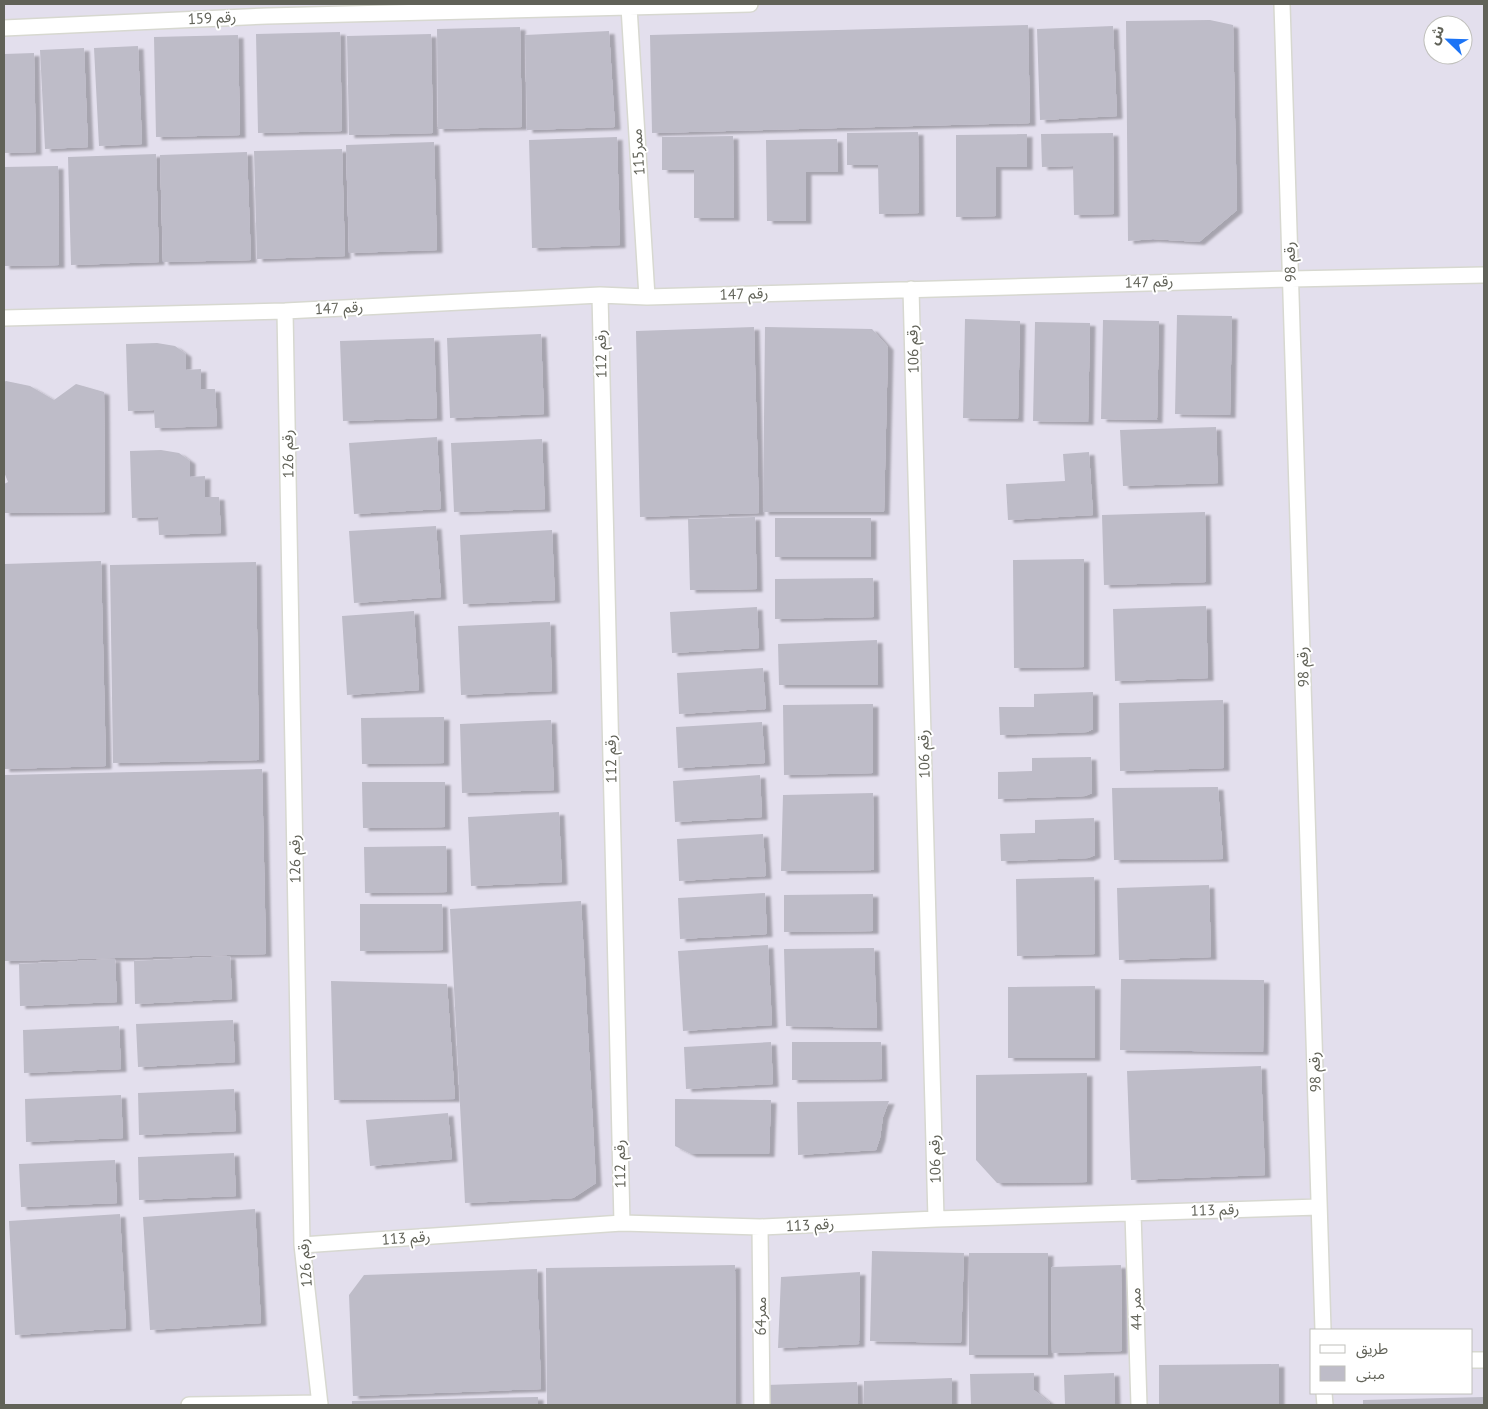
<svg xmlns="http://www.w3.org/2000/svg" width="1488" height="1409" font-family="'PT Sans','Noto Sans Arabic',sans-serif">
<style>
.building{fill:#bebcc8;filter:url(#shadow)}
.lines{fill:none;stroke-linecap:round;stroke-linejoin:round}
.street-casing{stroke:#d7d8d0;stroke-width:18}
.street{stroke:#fff;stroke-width:15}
.labels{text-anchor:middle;stroke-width:4;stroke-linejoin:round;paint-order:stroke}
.street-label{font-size:15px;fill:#616258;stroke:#fff}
</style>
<defs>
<filter id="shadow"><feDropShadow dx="5.5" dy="3" stdDeviation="1" flood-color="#0004"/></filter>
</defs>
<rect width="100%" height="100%" fill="#e3dfed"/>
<path class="building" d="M1210,20L1233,25L1237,210L1199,242L1153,239L1128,241L1126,21Z
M1028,25L1030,123L652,133L650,35Z
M1113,26L1117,116L1040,120L1037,29Z
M520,27L522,127L438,129L437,29Z
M609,31L615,127L527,130L525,35Z
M340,32L342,131L258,133L256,34Z
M431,34L433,133L349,135L347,36Z
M238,35L240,135L156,137L154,37Z
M138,46L142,144L99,146L94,48Z
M84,48L88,147L45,149L40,50Z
M34,53L36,152L4,153V54Z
M918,132L919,213L879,214L878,165H847V133Z
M1113,133L1114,214L1074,215L1073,166L1042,167L1041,134Z
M1027,134V167H996V216L956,217V135Z
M733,136L734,218H694V170H662V137Z
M617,137L620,245L532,248L529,140Z
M837,139L838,172H806V221H767L766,140Z
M434,142L437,250L349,253L346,145Z
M342,149L345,256L257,259L254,151Z
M247,152L251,260L163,262L160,155Z
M156,154L159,262L71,265L68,157Z
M58,166L59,265L4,266V167Z
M1177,315L1232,316L1230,415L1175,414Z
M965,319L1020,321L1018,419L963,418Z
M1103,320L1159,321L1157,420L1101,419Z
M1035,322L1090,323L1088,422L1033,421Z
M754,327L759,513L640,517L636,331Z
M765,327L872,329L888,347L884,512H763Z
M541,334L544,414L450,418L447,338Z
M434,338L437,418L343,421L340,341Z
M157,343L175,346L186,354V370L201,369V389H215L217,426L155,428L154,410L128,411L126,344Z
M6,381L30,386L54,400L76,384L104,392L105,512L4,513V484L8,482L4,472V382Z
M1216,427L1218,483L1123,486L1120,430Z
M437,437L441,509L354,514L349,443Z
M542,439L545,509L454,512L451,443Z
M161,450L179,453L190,461V477L205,476V497H219L221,533L159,535L158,517L132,518L130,451Z
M1089,452L1093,515L1008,520L1006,484L1065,481L1063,454Z
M1205,512L1206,582L1104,585L1102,515Z
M755,517L757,589L690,590L688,519Z
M775,518H871V557H775Z
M436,526L441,597L354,603L349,531Z
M552,530L555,600L463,604L460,535Z
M1084,559V667L1014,668L1013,560Z
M101,561L106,766L4,769V564Z
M256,562L259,760L113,763L110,565Z
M873,578L874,617L775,619V579Z
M1206,606L1208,678L1115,681L1113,609Z
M757,607L759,648L672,653L670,612Z
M414,611L419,690L347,695L342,616Z
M550,622L552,691L461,695L458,626Z
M877,640L878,685H779L778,644Z
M763,668L766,709L679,714L677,673Z
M1093,692V729L1087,732L1000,735L999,707H1034V694Z
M1223,700L1224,768L1120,771L1119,703Z
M873,704V773L784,775L783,705Z
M444,717V763L362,764L361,718Z
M551,720L554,790L462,793L460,724Z
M762,722L765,763L678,768L676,727Z
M1091,757L1092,793L1085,796L998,799V772L1032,771V758Z
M262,769L266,954L4,961V775Z
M760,775L762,817L675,822L673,781Z
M362,782H445V827L363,828Z
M1218,787L1223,859L1114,860L1112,788Z
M873,793L874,870L781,871L783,795Z
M559,812L562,882L471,886L468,817Z
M1094,818L1095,855L1088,858L1001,861L1000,834L1035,833V820Z
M763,834L766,876L679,881L677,839Z
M446,846L447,892L365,893L364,847Z
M1094,877L1095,954L1017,956L1016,879Z
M1209,885L1211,957L1119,960L1117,888Z
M765,893L767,934L680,939L678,898Z
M873,894V931L784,932V895Z
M581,901L596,1183L573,1198L465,1203L450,909Z
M360,904H442L443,950L360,951Z
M768,945L772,1025L683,1031L678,951Z
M874,948L877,1028L786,1026L784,949Z
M230,956L232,999L135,1004L134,961Z
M115,959L117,1002L20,1006L19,964Z
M1121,979L1264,980L1263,1052L1120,1050Z
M331,981L447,984L455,1099L334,1100Z
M1095,986V1058H1008V987Z
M233,1020L235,1062L138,1067L136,1024Z
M119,1026L121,1069L24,1073L23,1030Z
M771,1042L773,1084L686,1089L684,1047Z
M792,1042H881L882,1079L792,1080Z
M1261,1066L1265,1175L1131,1180L1127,1071Z
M1087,1073V1182L997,1183L976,1160V1075Z
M234,1089L236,1131L139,1135L138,1093Z
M121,1095L123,1138L26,1142L25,1099Z
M675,1099L771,1100L769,1154H691L675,1146Z
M889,1101L883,1117L880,1138L876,1150L798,1155L797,1102Z
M448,1113L452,1159L370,1166L366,1120Z
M234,1153L236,1196L139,1200L138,1157Z
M115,1160L117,1203L21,1207L19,1164Z
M255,1209L261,1323L150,1330L143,1217Z
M120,1214L126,1328L15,1335L9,1221Z
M872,1251L964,1253L961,1343L870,1341Z
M969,1253H1048V1355H969Z
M735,1265L736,1405H547L546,1268Z
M1121,1265L1122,1351L1052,1353L1051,1267Z
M537,1269L541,1389L353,1396L349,1295L364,1275Z
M860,1272L859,1344L778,1348L781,1277Z
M1279,1364V1405H1159V1365Z
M1034,1373V1390L1050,1403V1405H971L970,1374Z
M1114,1373L1115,1405H1065L1064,1375Z
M952,1378V1405H864V1381Z
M857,1382L858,1405H767L766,1385Z
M538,1397V1405H352V1401Z
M1484,1397V1405H1363V1400Z"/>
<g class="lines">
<g class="street-casing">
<path id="street" d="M1282,4L1323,1330
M629,7L647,297
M4,28L267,16L750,4
M911,289L936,1219
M600,295L622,1223
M285,311L302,1245L320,1405
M4,318L285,311L600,295L647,297L1291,279L1484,275
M1133,1213L1139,1405
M760,1227L762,1405
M302,1245L622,1223L760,1227L936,1219L1319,1207
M1472,1360H1484
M1324,1393L1325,1405
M189,1405L320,1403"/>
</g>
<use href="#street" class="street"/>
</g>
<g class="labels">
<g class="street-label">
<text transform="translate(212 18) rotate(-3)" y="5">رقم 159</text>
<text transform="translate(638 152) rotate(-94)" y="5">ممر115</text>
<text transform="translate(1290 262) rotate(-92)" y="5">رقم 98</text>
<text transform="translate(1149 282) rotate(-2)" y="5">رقم 147</text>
<text transform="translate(744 294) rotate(-2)" y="5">رقم 147</text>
<text transform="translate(339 308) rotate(-3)" y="5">رقم 147</text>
<text transform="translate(913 349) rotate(-92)" y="5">رقم 106</text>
<text transform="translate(601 354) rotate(-91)" y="5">رقم 112</text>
<text transform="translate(288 454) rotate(-91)" y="5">رقم 126</text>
<text transform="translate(1303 667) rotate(-92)" y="5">رقم 98</text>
<text transform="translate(924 754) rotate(-92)" y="5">رقم 106</text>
<text transform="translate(611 759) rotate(-91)" y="5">رقم 112</text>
<text transform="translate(295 859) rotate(-91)" y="5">رقم 126</text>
<text transform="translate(1315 1072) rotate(-92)" y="5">رقم 98</text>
<text transform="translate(935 1159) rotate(-92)" y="5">رقم 106</text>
<text transform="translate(620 1164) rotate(-91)" y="5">رقم 112</text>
<text transform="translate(1215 1210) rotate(-2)" y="5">رقم 113</text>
<text transform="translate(810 1225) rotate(-3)" y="5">رقم 113</text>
<text transform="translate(406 1238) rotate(-4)" y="5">رقم 113</text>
<text transform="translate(305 1263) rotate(-95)" y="5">رقم 126</text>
<text transform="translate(1136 1309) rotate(-92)" y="5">ممر 44</text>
<text transform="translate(761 1316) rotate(-90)" y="5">ممر64</text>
</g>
</g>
<rect width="1488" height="1409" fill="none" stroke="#616258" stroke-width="10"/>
<rect x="1310" y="1329" width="162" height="65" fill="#ffffff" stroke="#c0c0bc"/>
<rect x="1320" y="1345" width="25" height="8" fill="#ffffff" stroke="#c0c0bc"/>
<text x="1356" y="1354" font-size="15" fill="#616258">طريق</text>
<rect x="1320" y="1366" width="25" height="15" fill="#bebcc8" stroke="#c0c0bc"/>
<text x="1356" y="1379" font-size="15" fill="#616258">مبنى</text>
<g transform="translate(1448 40) rotate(293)"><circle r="24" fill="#ffffff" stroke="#c0c0bc"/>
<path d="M0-4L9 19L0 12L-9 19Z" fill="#1c74f6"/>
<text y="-8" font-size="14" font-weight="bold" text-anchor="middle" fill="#616258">ش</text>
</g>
</svg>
